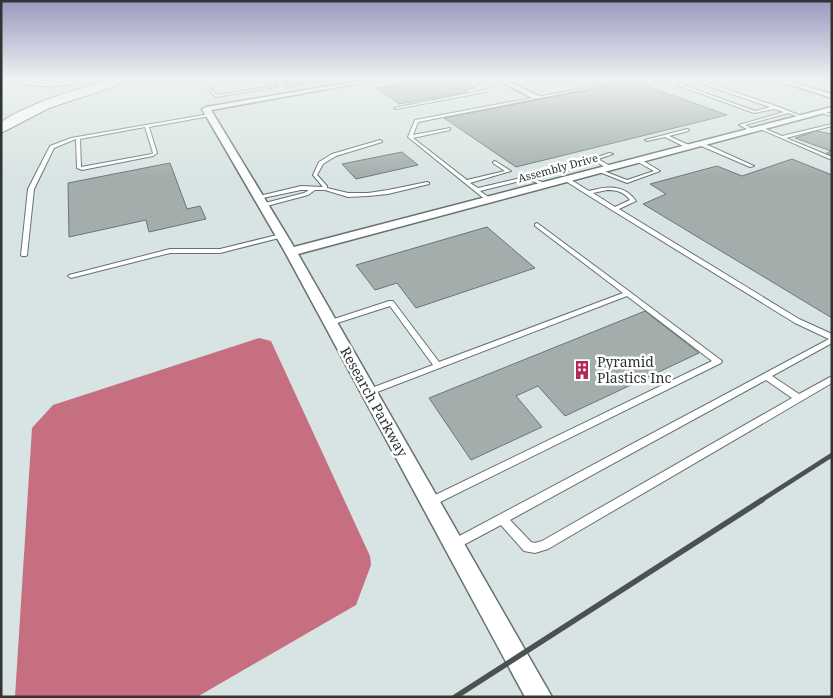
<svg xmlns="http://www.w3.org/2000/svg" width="833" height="698" font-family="'Noto Serif',serif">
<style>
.water{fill:#c56f80}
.building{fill:#a2adac;stroke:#6a7574}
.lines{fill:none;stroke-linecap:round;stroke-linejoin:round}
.lane-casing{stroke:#667170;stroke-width:2}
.street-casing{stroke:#667170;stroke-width:3}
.highway-casing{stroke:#667170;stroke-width:2}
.lane{fill:#fff;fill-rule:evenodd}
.street{fill:#fff;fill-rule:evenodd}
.highway{fill:#fff;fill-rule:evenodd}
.rail-far1{stroke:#4c5251;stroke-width:4.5}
.rail{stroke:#4c5251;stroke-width:5.5}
.labels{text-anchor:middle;stroke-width:5;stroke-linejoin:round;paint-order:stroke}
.far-street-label{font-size:11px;fill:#303534;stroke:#fff}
.poi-label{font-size:14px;fill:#303534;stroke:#fff;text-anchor:start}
.street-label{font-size:14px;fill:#303534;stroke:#fff}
</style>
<rect width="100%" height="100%" fill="#d8e4e3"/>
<path class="water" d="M259,338L271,341L370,556L371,565L356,605L197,697H15L32,428L53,405Z"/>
<path class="building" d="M251,80H299L304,84L287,87L282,82L265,85L260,80Z
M431,80H461L476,88L464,90L468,92L399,104L377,88Z
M633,81L727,115L516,167L444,118Z
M816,131L832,134V156L825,154L831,151L795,138Z
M402,152L418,165L356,179L342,164Z
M792,159L832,175V318L643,204L666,194L650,184L717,166L742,176Z
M170,163L187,209L200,206L206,219L149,232L146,220L69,237L68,183Z
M487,227L535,268L416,308L397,283L375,290L356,265Z
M645,311L699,353L565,416L538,386L516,396L542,427L471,460L429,398Z"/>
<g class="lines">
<g class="lane-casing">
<path id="lane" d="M200,80H203L217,95L275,86L277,87L216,97Z
M321,80H328L307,83L305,82Z
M340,80H344L350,84L347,85Z
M473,80H476L487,85L508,82L510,83L488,87L485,92L396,109L394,108L484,90L485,86Z
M627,80H632L418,122L413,135L450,128V130L413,138L467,180L505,171L493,163V162L495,161L511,171L470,183L478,188L529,176L548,185L544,186L528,179L480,191L491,199V201H487L408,137L415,120Z
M692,80H699L776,106L804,117L802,118L788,113L745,125L754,130L751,131L739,125L784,112L774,109L754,113L677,85L693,81ZM697,82L770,107L755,111L683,85Z
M821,111L832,114V116L821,113Z
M209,114L210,116L149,127L157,153L153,156L82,170L77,168L76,139L54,148L34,189L27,255L26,256H22L21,255L28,189L50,146L71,138ZM145,127L153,153L152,154L81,167L80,139Z
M832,124V126L786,138L832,157V160L758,128L761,127L782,136Z
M687,129L689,130L688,131L669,136L691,146V148H687L665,137L647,141L645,140Z
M380,140L382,141V142L336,156L323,164L317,175L327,186V188L348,193H368L388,190L427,182L429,183V184L388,194L368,196L348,197L325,190H315L308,195L263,207L261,206V204L304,193L309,190H301L258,199L255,197L301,186L323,187L313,175L319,162L332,154Z
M699,143H703L754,166L750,167L699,145Z
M609,153L613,154L598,159L612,167V169H608L592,159Z
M636,159H640L660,171L627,183L597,171L601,170L627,180L654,171L636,161Z
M564,178H568L589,191C607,186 624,184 636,201L619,209L799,319L832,334V343L772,376L799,394L832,376V383L548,549L535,553L524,551L501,525L454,550L450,549L449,545L450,541L829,339L795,323L586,194L564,180ZM607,190C617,190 624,192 630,200L615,207L593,193ZM766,380L792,398L542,541L535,543L531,542L510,520Z
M537,223L630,292L722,361L721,363L430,507L427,505L425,502L427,499L712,361L627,296L372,394H366L365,392L366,390L433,365L390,306L331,325L327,323L328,321L389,301H393L439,362L623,293L535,226V224Z
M281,234L283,235V237L220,253H170L71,278L68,276L69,275L170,249H220Z"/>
</g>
<g class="street-casing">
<path id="street" d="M365,80H377L211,110L294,247L832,107V111L298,254L552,697H525L285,252L202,109L206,107Z
M498,80H505L541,97L534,99Z
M775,80H784L832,94V98Z"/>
</g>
<g class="highway-casing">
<path id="highway" d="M14,80H80C73,88 21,88 14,80Z
M109,80H126L124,83L49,108L1,133V122C34,101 72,91 109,80Z"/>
</g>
<use href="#lane" class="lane"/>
<use href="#street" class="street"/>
<use href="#highway" class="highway"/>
<path class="rail-far1" d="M760,501L832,455"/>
<path class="rail" d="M455,697L762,500"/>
</g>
<linearGradient id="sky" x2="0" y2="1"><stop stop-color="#9a98be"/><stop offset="0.45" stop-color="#edf3f2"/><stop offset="1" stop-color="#edf3f2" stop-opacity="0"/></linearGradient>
<rect width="833" height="177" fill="url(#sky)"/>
<defs>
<g id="building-bare" transform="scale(1.5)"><path d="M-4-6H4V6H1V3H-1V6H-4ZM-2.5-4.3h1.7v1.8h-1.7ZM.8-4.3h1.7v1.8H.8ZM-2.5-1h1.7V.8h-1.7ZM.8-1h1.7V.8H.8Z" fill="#b52655" stroke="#fff" stroke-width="2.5" paint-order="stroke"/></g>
</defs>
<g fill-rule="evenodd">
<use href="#building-bare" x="582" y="370"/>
</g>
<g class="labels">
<g class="far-street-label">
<text transform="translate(558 168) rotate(-15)" y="4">Assembly Drive</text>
</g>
<g class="poi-label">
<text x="597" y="367">Pyramid<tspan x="597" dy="16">Plastics Inc</tspan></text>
</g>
<g class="street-label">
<text transform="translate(374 402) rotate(61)" y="5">Research Parkway</text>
</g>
</g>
<rect width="833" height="698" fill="none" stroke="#303534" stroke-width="5"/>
</svg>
